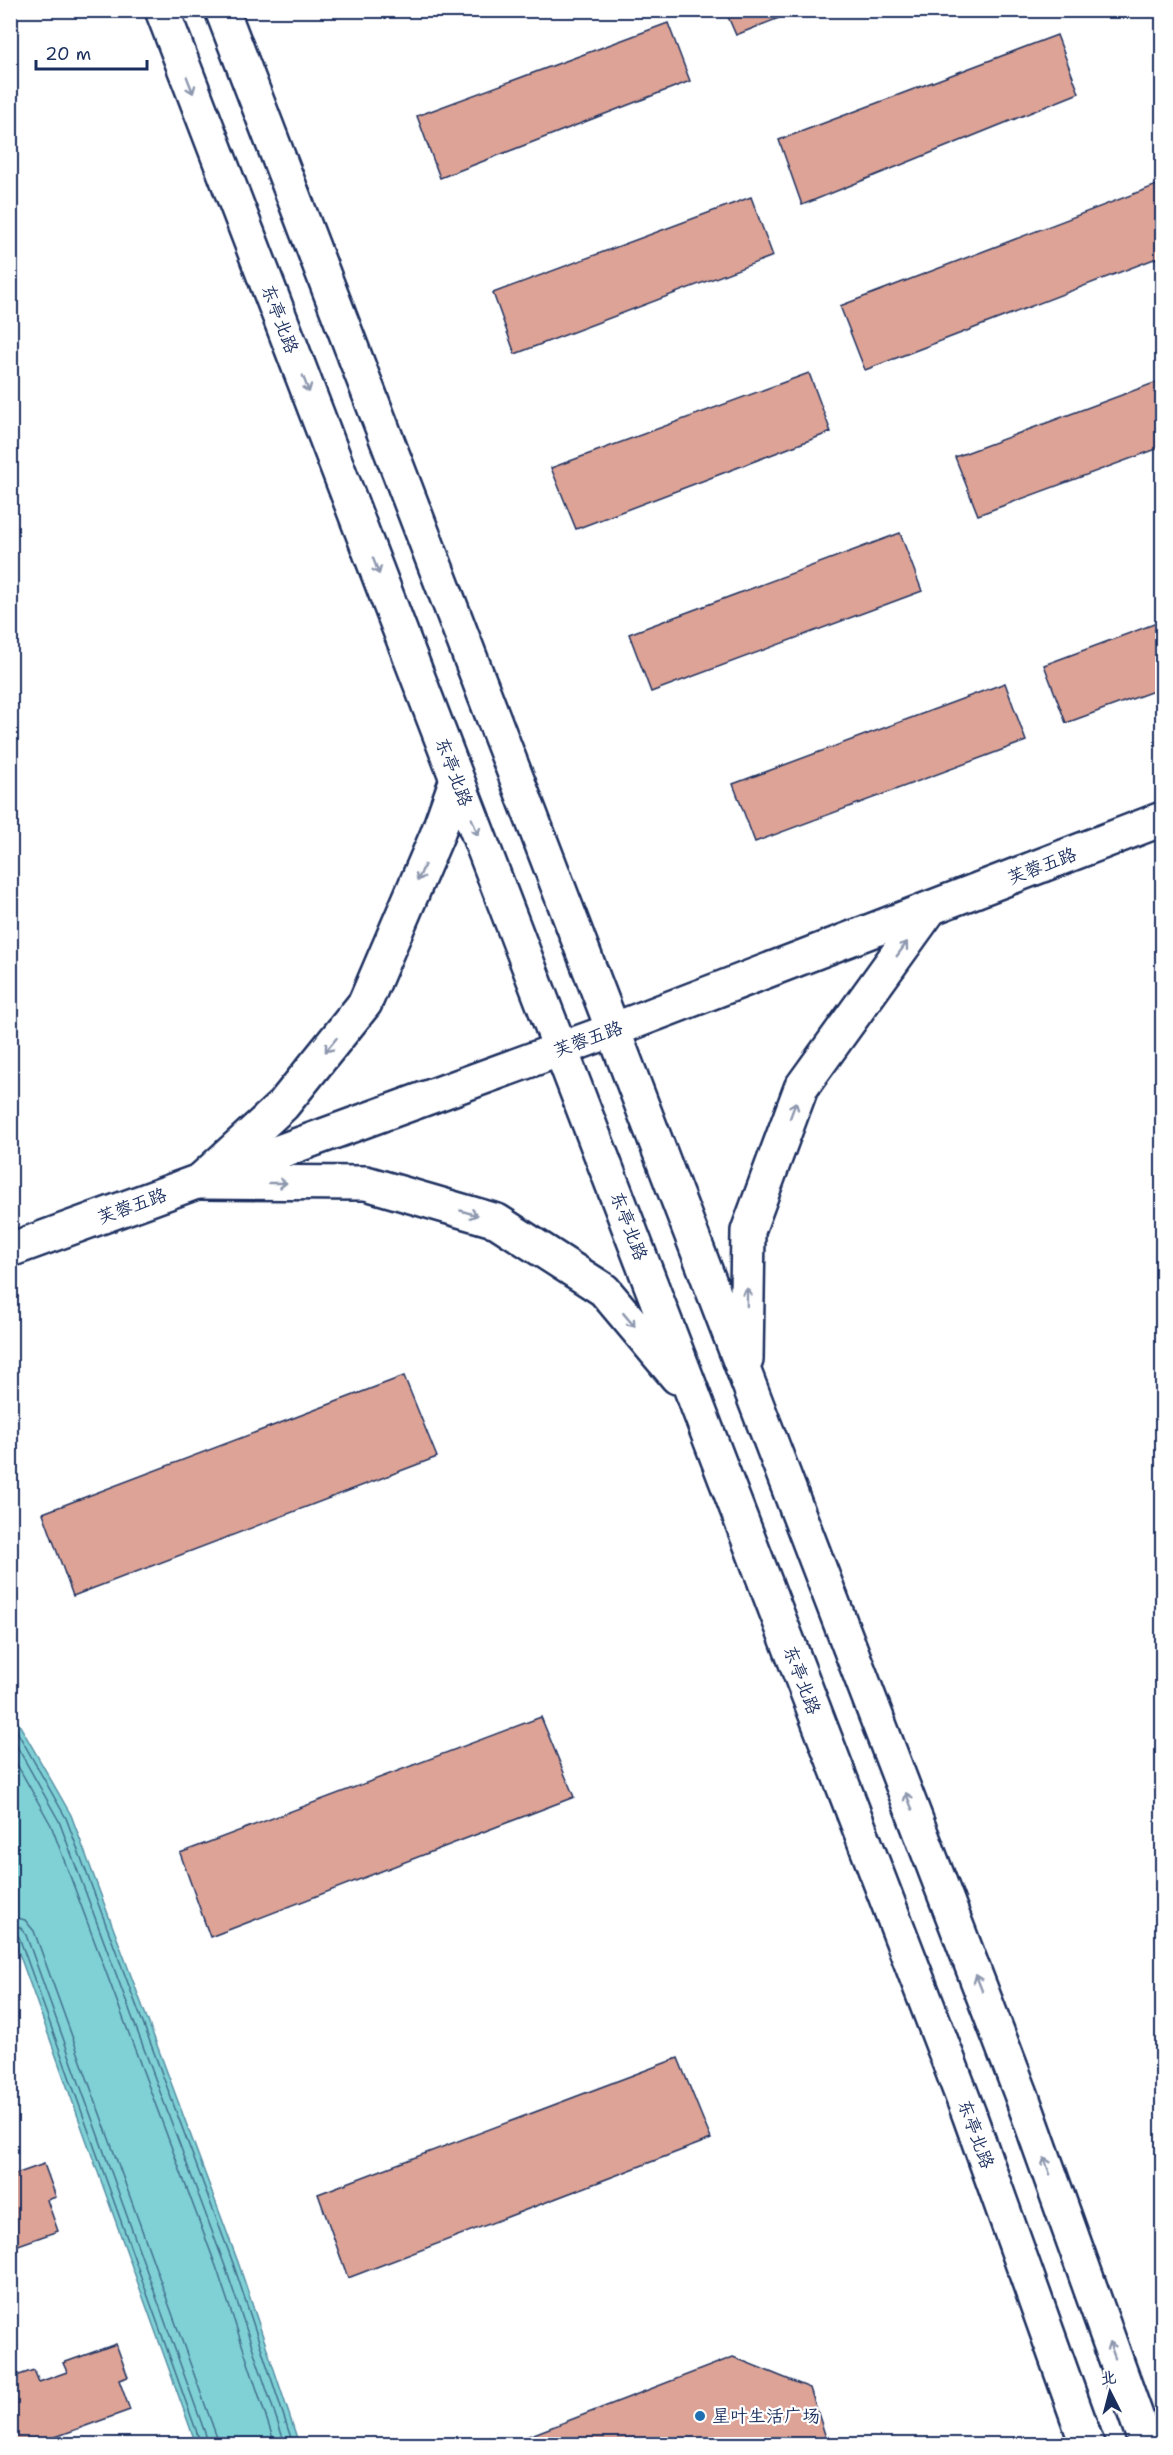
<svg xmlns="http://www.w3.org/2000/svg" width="1173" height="2455" font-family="'Shantell Sans','LXGW WenKai TC',sans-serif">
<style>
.water{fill:#7fd1d5;stroke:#5790a5;stroke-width:1.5}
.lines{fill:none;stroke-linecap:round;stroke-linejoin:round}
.shore{stroke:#43708e;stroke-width:1.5}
.building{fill:#dca396;stroke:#1b2f5e;stroke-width:1.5}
.minor-casing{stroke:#1b2f5e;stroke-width:38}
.major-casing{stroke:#1b2f5e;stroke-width:38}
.minor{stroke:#fff;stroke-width:33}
.major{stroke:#fff;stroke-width:33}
.oneway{stroke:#8d97ae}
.poi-dot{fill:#1f6fb2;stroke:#fff;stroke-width:2}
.labels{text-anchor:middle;stroke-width:4.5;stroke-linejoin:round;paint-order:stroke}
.street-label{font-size:18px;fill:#1b2f5e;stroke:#fff}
.poi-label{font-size:18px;fill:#1b2f5e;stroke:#fff;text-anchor:start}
</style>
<rect width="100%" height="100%" fill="#fff"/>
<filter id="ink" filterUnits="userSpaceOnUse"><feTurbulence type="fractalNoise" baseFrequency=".0167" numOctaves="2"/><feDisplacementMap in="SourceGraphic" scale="12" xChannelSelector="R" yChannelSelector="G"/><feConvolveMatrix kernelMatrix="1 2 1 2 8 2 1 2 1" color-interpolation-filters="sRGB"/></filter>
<g filter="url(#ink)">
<path class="water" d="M11,1710L71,1815L238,2262L299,2444H196L11,1931Z"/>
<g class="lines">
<path class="shore" d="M10,1719L66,1818L233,2263L293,2444
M10,1734L59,1821L225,2266L285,2444
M10,1752L51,1825L217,2269L275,2444
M10,1916L25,1920L34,1931L216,2435L218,2444
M10,1925L20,1927L26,1935L209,2444
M10,1932L15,1933L19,1937L201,2444"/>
</g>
<path class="building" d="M725,10H799L736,35Z
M668,23L690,81L440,178L417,116Z
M1057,35L1079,93L802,205L779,140Z
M1162,183V256L865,370L840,306Z
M751,197L773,256L515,354L493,293Z
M809,373L831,432L576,529L551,468Z
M1162,380V447L978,515L955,457Z
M900,533L922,591L651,692L629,634Z
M1162,621V688L1066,723L1044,665Z
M1005,683L1026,741L755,842L733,784Z
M404,1376L437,1457L73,1596L43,1513Z
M541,1717L574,1797L210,1937L180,1853Z
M678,2058L711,2139L348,2278L318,2194Z
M44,2164L56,2197L47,2200L58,2231L10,2248V2176Z
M116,2344L128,2377L119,2380L130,2410L36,2444H10V2378L34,2370L39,2382L67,2372L63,2363Z
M733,2357L810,2388L828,2444H508Z"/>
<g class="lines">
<g class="minor-casing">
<path id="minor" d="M10,1250L613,1030L1162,819"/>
</g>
<g class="major-casing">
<path id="major" d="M162,10L969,2114L1087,2444
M222,10L1021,2094L1146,2444
M199,1182L366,1183L497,1221L604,1290L677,1377
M199,1182L283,1105L365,1003L437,835L457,779
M746,1360L748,1231L801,1088L930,909"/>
</g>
<use href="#minor" class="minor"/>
<use href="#major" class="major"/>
</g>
<defs><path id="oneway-shaft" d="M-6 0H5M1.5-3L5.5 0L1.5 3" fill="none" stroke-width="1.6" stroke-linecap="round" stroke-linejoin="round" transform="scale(1.5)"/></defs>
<g class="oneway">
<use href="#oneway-shaft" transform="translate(190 85) rotate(69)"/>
<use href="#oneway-shaft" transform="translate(306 384) rotate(69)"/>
<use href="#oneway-shaft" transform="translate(376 566) rotate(69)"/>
<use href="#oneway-shaft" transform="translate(475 827) rotate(69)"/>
<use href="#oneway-shaft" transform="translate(421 873) rotate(113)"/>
<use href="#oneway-shaft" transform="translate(902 949) rotate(-54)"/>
<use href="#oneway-shaft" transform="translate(331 1045) rotate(129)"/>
<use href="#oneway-shaft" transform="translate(793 1110) rotate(-70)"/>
<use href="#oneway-shaft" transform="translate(278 1183)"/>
<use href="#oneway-shaft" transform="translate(469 1213) rotate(16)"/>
<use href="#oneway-shaft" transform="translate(747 1297) rotate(-89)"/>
<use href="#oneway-shaft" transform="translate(629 1320) rotate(50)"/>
<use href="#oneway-shaft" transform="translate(909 1801) rotate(-111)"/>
<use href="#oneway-shaft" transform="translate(979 1983) rotate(-111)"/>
<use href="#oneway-shaft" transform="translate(1047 2166) rotate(-110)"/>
<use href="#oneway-shaft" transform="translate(1112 2350) rotate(-110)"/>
</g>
</g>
<circle class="poi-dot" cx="700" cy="2416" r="6"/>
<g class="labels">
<g class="street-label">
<text transform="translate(280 319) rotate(69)" y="6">东亭北路</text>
<text transform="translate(454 772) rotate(69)" y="6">东亭北路</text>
<text transform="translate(1042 866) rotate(-21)" y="6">芙蓉五路</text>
<text transform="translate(588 1039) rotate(-20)" y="6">芙蓉五路</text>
<text transform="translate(132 1206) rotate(-20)" y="6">芙蓉五路</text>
<text transform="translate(629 1226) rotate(69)" y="6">东亭北路</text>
<text transform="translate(802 1680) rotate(69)" y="6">东亭北路</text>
<text transform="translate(976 2134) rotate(70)" y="6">东亭北路</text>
</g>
<g class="poi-label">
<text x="712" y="2422">星叶生活广场</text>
</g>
</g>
<rect width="1173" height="2455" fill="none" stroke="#fff" stroke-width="36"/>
<rect x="18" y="18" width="1137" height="2419" fill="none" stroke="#1b2f5e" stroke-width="2" filter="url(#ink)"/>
<g transform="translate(1110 2392) rotate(354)" stroke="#ffffff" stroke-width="4.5" paint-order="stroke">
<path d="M0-4.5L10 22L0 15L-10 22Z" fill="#1b2f5e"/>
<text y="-9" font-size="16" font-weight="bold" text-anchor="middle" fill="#1b2f5e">北</text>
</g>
<path d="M36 60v9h111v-9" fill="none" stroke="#1b2f5e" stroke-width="3"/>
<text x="45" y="60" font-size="18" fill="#1b2f5e" stroke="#ffffff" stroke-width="4.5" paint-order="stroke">20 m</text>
</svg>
